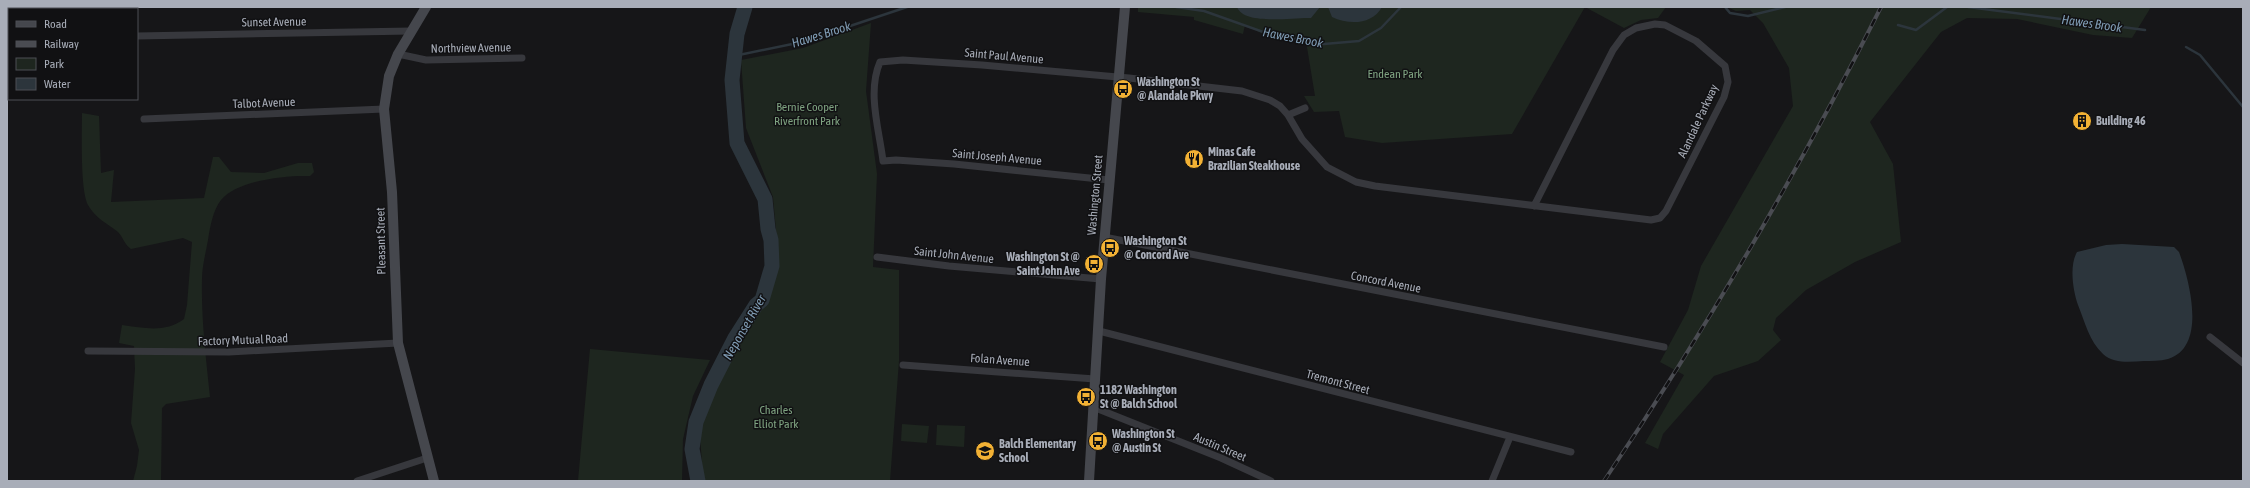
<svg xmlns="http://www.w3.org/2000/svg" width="2250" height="488" font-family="'Asap Condensed',sans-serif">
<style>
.green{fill:#1e261f}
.water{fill:#2c353c}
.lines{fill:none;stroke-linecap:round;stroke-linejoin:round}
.stream{stroke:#2c353c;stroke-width:2.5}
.river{stroke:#2c353c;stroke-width:15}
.street{stroke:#37383d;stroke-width:7}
.secondary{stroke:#45474d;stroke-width:10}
.rail-casing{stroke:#4a4c52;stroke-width:4}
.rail{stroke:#111113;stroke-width:2.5;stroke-dasharray:8;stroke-linecap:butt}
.labels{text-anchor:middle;stroke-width:3;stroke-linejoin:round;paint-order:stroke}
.street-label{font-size:12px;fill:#a8adb8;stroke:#111113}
.park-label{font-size:12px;fill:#7fa381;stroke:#111113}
.poi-label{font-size:12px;font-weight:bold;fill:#a8adb8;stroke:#111113;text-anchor:start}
.water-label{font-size:13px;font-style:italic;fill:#7f9bb3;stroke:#111113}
</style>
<rect width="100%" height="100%" fill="#161618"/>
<path class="green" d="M1138,7H1666L1658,18L1641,20L1624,28L1585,7L1512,134L1382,143L1345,137L1339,111L1314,112L1304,96H1315L1306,41L1267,36L1245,25L1243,34L1194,20V17L1138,12Z
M1727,7H2151L2132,38L2093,35L2017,19L1967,18L1941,32L1870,122L1893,164L1901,242L1855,262L1806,290L1776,318L1773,330L1781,340L1758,361L1714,376L1663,434L1658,449L1645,443L1684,375L1660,362L1688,310L1701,266L1793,106L1789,68L1763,23L1750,10L1736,11Z
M871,23L866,91L877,174L873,267L899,270V361L890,481H699L702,463L699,423L734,350L769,299L779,263L773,197L746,128L741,60L803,48Z
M82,113L99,116L101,173L114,170L111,202L204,198L213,157H219L231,172L264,173L298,163H312L314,172L310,176C287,175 237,180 221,200C213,210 210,227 208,240C206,252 202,266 202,279C201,318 206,358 210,397L166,404L162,408L161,481H133L137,466L139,450L131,423L135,369L134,346L119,343L122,325C145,328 165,333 184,319L187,305L192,242L183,238L131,249C124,244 123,237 118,232C108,224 95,218 88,205C80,189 82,134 82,113Z
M590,349L710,360L693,396L683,439L682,481H578Z
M902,424L929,426L927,443L901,441Z
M937,425L965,426L964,447L936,445Z"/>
<path class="water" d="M1237,7H1320L1311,18C1294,17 1244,26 1237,7Z
M1328,7H1382C1372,25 1349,25 1332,17Z
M2122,244L2174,247L2179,252C2189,279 2208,347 2168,359C2160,361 2151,361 2144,361C2130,362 2114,364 2103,354C2089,341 2085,322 2078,305C2073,291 2069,266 2077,252L2106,245Z"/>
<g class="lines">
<path class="stream" d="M1176,7L1204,11L1272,35L1324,44L1359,41L1381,28L1401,7
M1725,7L1730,13L1748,16L1785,7
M1968,7L2145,30
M1898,25L1916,30L1947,7
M2186,47L2200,55L2243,107
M734,56L802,42L907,7"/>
<path class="river" d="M698,481L692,449L696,422L711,385L735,338L756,305L762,300L772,266L771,240L768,229L765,199L737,143L732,80L737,34L745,7"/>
<path class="street" d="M137,36L411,31
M398,54L426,60L522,58
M1288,115L1305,108
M144,119L384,109
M1109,180L954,164L896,160L883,161C879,129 867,92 880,62L903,60L982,65L1129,78L1242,91L1270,100L1280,106L1288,115L1302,139L1327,167L1356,182L1375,186L1651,220L1660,218L1666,211L1724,97L1728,82L1725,66L1696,41L1665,25L1655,24L1636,28L1624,35L1613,50L1534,206
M1104,237L1664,347
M877,257L949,266L1101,279
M1099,331L1571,452
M2210,337L2243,363
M88,351L229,352L398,343
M903,365L1095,379
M1093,407L1221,458L1271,481
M357,481L427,458
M1492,481L1510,437"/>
<path class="secondary" d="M426,7L398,54L389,76L384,109L392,192L398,343L434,481
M1089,481L1101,279L1125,7"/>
<g class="rail-casing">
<path id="rail" d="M1604,481C1706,329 1799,171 1881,7"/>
</g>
<use href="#rail" class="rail"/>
</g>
<defs>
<g id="bus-disc" transform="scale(1)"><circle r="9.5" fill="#f2b134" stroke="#111113"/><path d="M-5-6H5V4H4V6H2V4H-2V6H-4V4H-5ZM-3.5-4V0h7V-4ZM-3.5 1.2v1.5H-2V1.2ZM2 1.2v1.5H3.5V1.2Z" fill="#111"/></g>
<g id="building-disc" transform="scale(1)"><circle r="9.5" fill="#f2b134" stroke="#111113"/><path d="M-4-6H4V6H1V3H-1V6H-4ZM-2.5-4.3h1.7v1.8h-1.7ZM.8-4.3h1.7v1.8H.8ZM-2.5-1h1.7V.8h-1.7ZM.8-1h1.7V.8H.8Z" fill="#111"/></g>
<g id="restaurant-disc" transform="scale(1)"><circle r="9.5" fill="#f2b134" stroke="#111113"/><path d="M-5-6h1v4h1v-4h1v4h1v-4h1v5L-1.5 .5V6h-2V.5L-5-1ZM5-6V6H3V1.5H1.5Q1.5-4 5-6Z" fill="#111"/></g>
<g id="school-disc" transform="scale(1)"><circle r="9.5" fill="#f2b134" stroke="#111113"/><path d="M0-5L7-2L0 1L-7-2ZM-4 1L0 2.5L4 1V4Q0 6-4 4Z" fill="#111"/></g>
</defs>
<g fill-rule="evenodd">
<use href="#bus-disc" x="1123" y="89"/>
<use href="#building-disc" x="2082" y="121"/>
<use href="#restaurant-disc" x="1194" y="159"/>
<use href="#bus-disc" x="1110" y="248"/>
<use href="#bus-disc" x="1094" y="264"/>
<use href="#bus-disc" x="1086" y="397"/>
<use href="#bus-disc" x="1098" y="441"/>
<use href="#school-disc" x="985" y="451"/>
</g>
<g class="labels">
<g class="street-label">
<text transform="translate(274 22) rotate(-1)" y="4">Sunset Avenue</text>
<text transform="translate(471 48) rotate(-1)" y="4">Northview Avenue</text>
<text transform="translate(1004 56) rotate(5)" y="4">Saint Paul Avenue</text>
<text transform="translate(264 103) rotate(-2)" y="4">Talbot Avenue</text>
<text transform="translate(1698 121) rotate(-65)" y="4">Alandale Parkway</text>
<text transform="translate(997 157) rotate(5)" y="4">Saint Joseph Avenue</text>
<text transform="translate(1095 195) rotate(-85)" y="4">Washington Street</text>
<text transform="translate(381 241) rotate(-91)" y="4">Pleasant Street</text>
<text transform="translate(954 255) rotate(6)" y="4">Saint John Avenue</text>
<text transform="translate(1386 282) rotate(11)" y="4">Concord Avenue</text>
<text transform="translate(243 340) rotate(-2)" y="4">Factory Mutual Road</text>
<text transform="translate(1000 360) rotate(4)" y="4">Folan Avenue</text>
<text transform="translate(1338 382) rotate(15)" y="4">Tremont Street</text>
<text transform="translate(1220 447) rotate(23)" y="4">Austin Street</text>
</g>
<g class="park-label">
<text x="1395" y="78">Endean Park</text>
<text x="807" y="111">Bernie Cooper<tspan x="807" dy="14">Riverfront Park</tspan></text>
<text x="776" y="414">Charles<tspan x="776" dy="14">Elliot Park</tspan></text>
</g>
<g class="poi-label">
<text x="1137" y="86">Washington St<tspan x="1137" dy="14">@ Alandale Pkwy</tspan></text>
<text x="2096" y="125">Building 46</text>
<text x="1208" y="156">Minas Cafe<tspan x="1208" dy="14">Brazilian Steakhouse</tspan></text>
<text x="1124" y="245">Washington St<tspan x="1124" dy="14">@ Concord Ave</tspan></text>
<text x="1080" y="261" text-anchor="end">Washington St @<tspan x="1080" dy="14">Saint John Ave</tspan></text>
<text x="1100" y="394">1182 Washington<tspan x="1100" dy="14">St @ Balch School</tspan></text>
<text x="1112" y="438">Washington St<tspan x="1112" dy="14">@ Austin St</tspan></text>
<text x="999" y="448">Balch Elementary<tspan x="999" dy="14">School</tspan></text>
</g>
<g class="water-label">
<text transform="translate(2092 23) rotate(8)" y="5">Hawes Brook</text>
<text transform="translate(821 34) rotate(-17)" y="5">Hawes Brook</text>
<text transform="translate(1293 37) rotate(11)" y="5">Hawes Brook</text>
<text transform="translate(744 327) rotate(-60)" y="5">Neponset River</text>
</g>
</g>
<rect width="2250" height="488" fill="none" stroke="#a8adb8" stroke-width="16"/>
<rect x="8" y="8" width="130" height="92" fill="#111113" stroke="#4d4f55"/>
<rect x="16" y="21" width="20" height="6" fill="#45474d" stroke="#4d4f55"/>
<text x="44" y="28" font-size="12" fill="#a8adb8">Road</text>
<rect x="16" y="41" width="20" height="6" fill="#4a4c52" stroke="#4d4f55"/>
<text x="44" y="48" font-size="12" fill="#a8adb8">Railway</text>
<rect x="16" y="58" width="20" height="12" fill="#1e261f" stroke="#4d4f55"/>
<text x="44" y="68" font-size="12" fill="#a8adb8">Park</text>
<rect x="16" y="78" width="20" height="12" fill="#2c353c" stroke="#4d4f55"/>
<text x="44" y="88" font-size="12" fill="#a8adb8">Water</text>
</svg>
